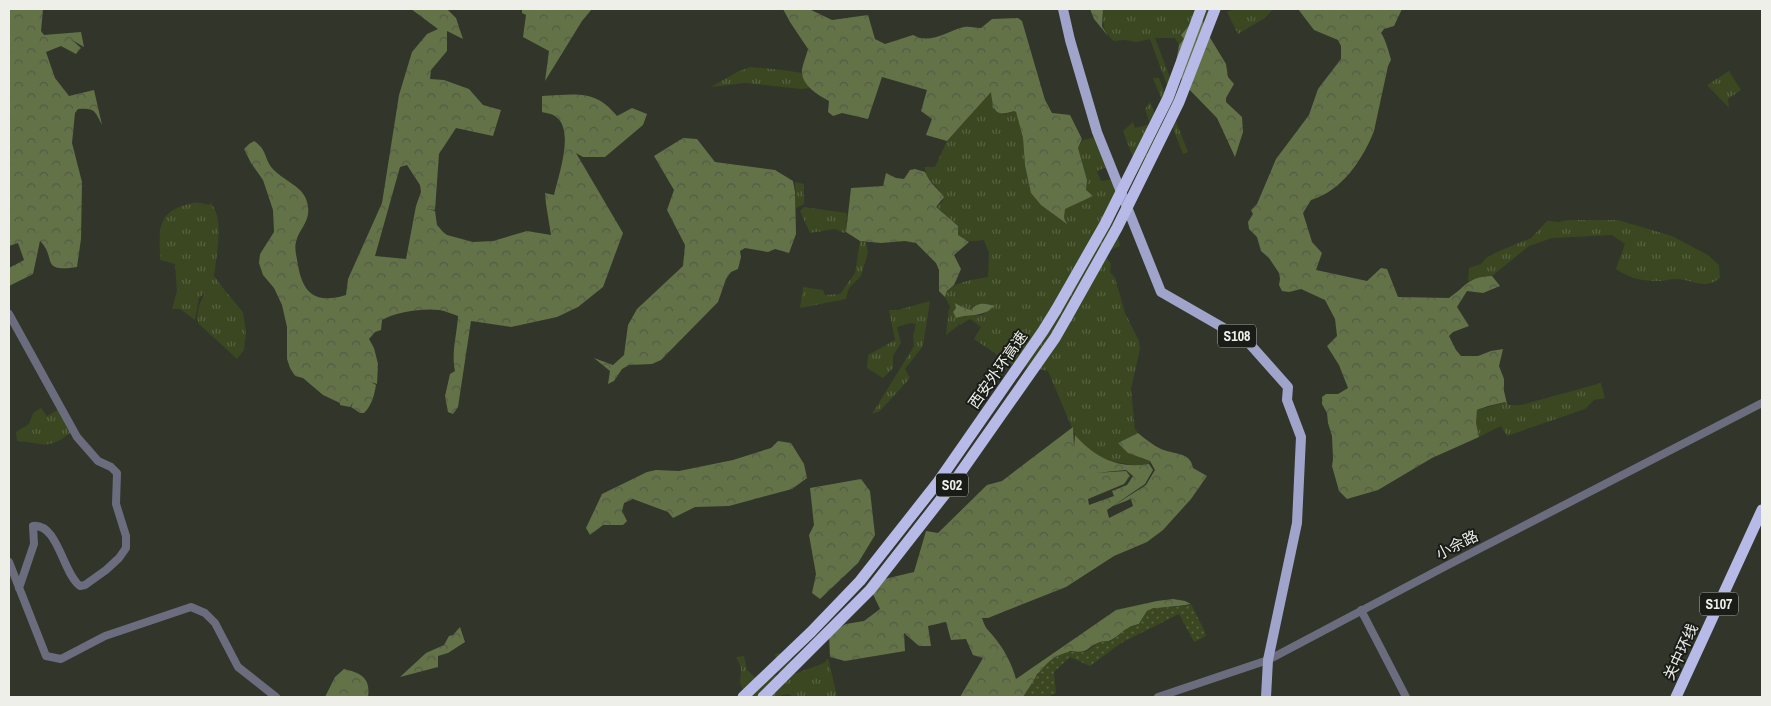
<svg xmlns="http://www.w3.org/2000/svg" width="1771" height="706" font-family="'Archivo Narrow','Noto Sans SC',sans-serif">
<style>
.grass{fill:url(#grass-tufts);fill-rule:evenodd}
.forest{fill:url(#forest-crowns);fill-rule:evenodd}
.garden{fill:url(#garden-dots)}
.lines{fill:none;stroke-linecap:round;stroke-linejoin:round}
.minor{stroke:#6b6d7f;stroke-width:8}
.major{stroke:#a1a4ca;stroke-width:10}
.highway{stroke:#b7bae7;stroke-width:11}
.highway-bridge{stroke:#b7bae7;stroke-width:11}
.labels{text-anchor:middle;stroke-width:4;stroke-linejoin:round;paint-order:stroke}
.shield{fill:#1a1c17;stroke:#aeb0a9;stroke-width:1}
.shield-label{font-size:14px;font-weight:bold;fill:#edefe8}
.street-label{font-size:15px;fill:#edefe8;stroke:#1a1c17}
</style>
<defs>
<pattern id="grass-tufts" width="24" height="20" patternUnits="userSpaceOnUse" patternTransform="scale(1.25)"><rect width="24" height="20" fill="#3b4721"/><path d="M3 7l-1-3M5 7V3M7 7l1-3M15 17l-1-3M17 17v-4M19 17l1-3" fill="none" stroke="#586241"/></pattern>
<pattern id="forest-crowns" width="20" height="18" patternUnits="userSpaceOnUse" patternTransform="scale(1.25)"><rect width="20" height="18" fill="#647248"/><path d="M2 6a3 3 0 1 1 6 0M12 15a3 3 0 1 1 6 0" fill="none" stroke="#545b47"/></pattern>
<pattern id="garden-dots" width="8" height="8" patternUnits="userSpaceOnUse" patternTransform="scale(1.25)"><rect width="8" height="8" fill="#3b4721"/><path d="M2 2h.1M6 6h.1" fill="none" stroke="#586241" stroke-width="1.8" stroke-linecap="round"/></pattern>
</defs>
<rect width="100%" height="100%" fill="#31352a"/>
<path class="grass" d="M1103,9H1221L1210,36L1184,39L1179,45L1175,38H1155L1180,104L1176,110L1150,39L1136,42L1125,40L1114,41C1102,31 1103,23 1103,9Z
M1233,9H1273L1265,18L1238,34L1227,12Z
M750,67L783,70L802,73L810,88L801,89L745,83L711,87L737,72Z
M1729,71L1741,90L1728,99L1729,108L1707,85Z
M1153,78H1159L1188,152L1183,154Z
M991,91L1003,115L1014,111L1016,112L1023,138L1025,165L1066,223L1064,218L1065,209L1092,196L1086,190L1087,180L1078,148L1083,140L1101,136L1112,165L1097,171L1101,181L1119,178L1129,197L1111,204L1120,246L1110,250L1107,258L1111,264L1110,272L1115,278L1125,313L1139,341L1140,349L1131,389L1135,429L1138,433L1118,443L1142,459L1150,461L1149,464L1138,466L1104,460L1085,447L1075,435L1048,371L1011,364L974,339L981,327L970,319L960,325L958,322L959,325L946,335L949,308L951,309L945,297C950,281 973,280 988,277L989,253L984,240C973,241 967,243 958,235V226L936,207L943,201L939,190L926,175L925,167H935L947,141L967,119ZM956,303L962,307L972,310C978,301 985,304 994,307L982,315H964L956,318L953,312L956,308Z
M1150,102L1165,138L1139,173L1123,131L1133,122L1135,128L1150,124L1145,109Z
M795,182L804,184V204L796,208Z
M213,200L211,204C225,218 216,257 214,276L226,292L243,312L246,333L244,350L237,359L198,323C196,310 200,301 207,291L199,298L195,320L180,309H172L177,291L175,264L160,260C160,236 155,215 182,206C194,202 197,201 209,205Z
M804,207L847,213L846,232L844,233L835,229L810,233L800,211Z
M1568,220H1618L1672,236L1708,255L1719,265L1720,278C1704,291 1692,279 1675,279C1670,279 1665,281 1660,281C1641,281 1631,279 1616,269L1625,244L1612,235L1552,238L1529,246L1492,276L1481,277L1468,281L1469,268L1481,264L1486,258L1497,252L1531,238L1547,221L1558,222Z
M860,241L866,242L868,253L861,276L849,288L846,299L800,308L803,287L823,290L825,295L840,294L855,273Z
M930,301L923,346L905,369L910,378L880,411L872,414L914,346L913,336L916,324L911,323L897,327L901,343L893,356V368L883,378L867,368L868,355L895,340L889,310H898Z
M1601,383L1605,398L1594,400L1585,409L1507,436L1501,426L1479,437L1476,423L1477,410L1505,402L1509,405H1521Z
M41,408L47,416L61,408L72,432C46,451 45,443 17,441L16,432L29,424L33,413Z
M790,651L794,674L824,663L828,658L837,696L845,697H795L788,694L775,697H744L746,692C737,684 741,679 741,669C741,665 737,660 736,657L744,656L747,670L756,678L779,675L775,654Z"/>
<path class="forest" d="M9,9H43L41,31L44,35L81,32L84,47L72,40L81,48L76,54L61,46L46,52L55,78L69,96L94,90L102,125C95,111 95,108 78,109L75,113L72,143L82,182L81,239L77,267C39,273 57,257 40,241L33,274L9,286V268L24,260L18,243L9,246Z
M411,9H447L456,18L463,39L447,31V51L431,70L430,79L444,80L469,89L483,105L501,110L493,136L456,128L439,154L435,210L428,209L435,211L437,225L443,232L447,235L473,242L493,241L527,231L551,235L546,204L545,193L554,195C558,177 575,130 556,117C553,114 546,113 542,112V96C575,95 594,88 617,116L632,108L647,114L643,125L605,157H583L576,153L623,233L603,287L578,307L557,317L511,327L471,321L458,407L453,414L448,412L445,396L450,374L455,371C451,354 457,334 458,316C452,314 446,311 439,310C424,308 395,312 382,320L381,330L375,332L369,339L374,348L378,364L377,384L371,382L376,385C374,396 372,405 364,413H360L351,407L354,401L350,407L340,405V403L323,395L303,378L295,376L290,368L287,359V327L282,305L274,288L263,275L259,263L260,254L274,232L273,210L263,180L251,163L244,149L249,144L254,141C269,151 263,160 275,171C284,180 302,187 306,199C314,220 299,227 296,242C294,249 297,258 298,265C303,295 317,304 346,295L348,279L382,203L399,95L412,52L427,34L438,29ZM407,165L420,185L421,192L416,206L406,259L375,256L400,167Z
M522,9H592L582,21L545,81L549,51L523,37L526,15L522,13Z
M783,9H809L832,20L868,15L875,39L885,44L913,35C930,45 947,31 964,27C969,26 976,28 981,28L992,19L1018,18L1022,21L1045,100L1052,113L1070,115L1082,139L1078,148L1087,180L1086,190L1093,196L1065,209L1064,218L1067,224L1041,205L1031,193L1025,165L1023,138L1016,112L1014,111C994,118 993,109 991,92L947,141L926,135L932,119L921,111L927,90L882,77L868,119L842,113L833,116L828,112L829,101C818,95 803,86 802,73C801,68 807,54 808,49L790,22Z
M1090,9H1103L1102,26L1108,36L1094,19Z
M1298,9H1402L1394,26L1384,29L1381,33C1385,38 1389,52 1391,60L1388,66L1374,131C1363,159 1342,191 1311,200L1303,213L1312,242L1322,253L1316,270L1367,281L1381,268L1387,269L1398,297L1449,298C1468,285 1467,277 1492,276L1500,286L1483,293L1467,291L1457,307L1469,326L1453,332L1449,336L1456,350L1461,356H1478L1491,351L1503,349L1499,366L1504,379V391L1507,404L1505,402L1488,406L1477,410L1476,423L1479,437L1432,458L1378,490L1347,499L1339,491L1332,466L1333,459L1332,436L1328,423L1327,413L1322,404V397L1326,394H1338L1348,388L1339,365L1327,346L1337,336L1335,319L1325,300L1301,289L1289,292L1282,291L1279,285L1280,279L1279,273L1269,258L1261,251L1257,237L1249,229L1248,222L1253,214L1251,210L1257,204L1276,159L1309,115L1318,89L1341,59V46L1338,40L1314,30Z
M1200,13L1206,31L1226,64L1228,77L1234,84L1226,98V102L1242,117L1243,132L1235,157L1217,118L1183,83L1176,62L1179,45L1184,39L1181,35Z
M683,138L697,139L715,162L775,170L793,181L795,192L796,234L789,253L775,249L768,252L745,248L740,251L741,257L738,269L731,272L726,279L718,302L661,360L652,364L629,365L622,369L614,381L608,384L610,371L594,358L613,365L624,355L628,325L637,309L683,266L685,245L667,210L674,190L654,156Z
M915,169L925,172C929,182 938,189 944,197L936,207L958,226V235L969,242L954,255L961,269L954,285L947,291L945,297L939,291V270L936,263L916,243L905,241L881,243L860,241L846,232L851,188L883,186L886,173L896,178L904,179L910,170Z
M955,303L962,307L971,310C979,301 985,304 995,306C982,318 971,313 956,318L953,312L956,308Z
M1073,427L1074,448L1075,435C1095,458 1118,469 1149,464L1153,470L1145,484L1107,510L1109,518L1133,506L1131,499L1113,506L1146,485L1155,470L1150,461L1128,453L1118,443L1138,433C1145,439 1153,445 1161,449C1174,455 1190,451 1193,468L1207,476L1191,499L1163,530L1147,542L1114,556L1066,587L988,618H982C986,630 987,628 994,637C1004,649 1012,664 1016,679L1116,610L1157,601L1173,599L1185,601L1191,604C1176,607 1162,606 1147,611L1139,624C1125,627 1123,633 1111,640C1108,642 1103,641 1100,642C1085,648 1089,654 1070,651L1037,674L1034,681L1023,697H960L983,658L973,655L966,639L951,640L946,622L928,626L931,646H919L904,633L905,651L845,661L830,657L829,634L846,624L864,621L880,609L870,588L876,581L914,572L926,531L938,533L987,485L1002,481ZM1126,470L1133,476L1127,485L1112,491L1114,496L1089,505L1088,499L1124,484L1130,476L1126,471L1095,473Z
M778,441L791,443L804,464L807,478L792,489L729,506L695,507L673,518L668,512L633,499L624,503L622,511L627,521L623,525H603L590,535L586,528L602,494L647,472L656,470L679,471L733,460L771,448Z
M861,479L870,491L875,535L858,563L820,599L812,593L816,574L809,535L814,525L810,488Z
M460,627L465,642L448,653L438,656V667L400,677L426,653L444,645L449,636L453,635Z
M344,669C361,673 371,678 368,697H325L335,677Z"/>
<path class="garden" d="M1191,604L1205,632L1206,636L1194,642L1179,614L1121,643L1090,666L1070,657L1054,672L1056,693L1048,697H1023C1035,680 1045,656 1069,652C1074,651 1079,653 1084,652C1090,650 1093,646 1098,643C1101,642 1105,642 1109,641C1120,637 1123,627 1139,624L1147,611L1153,608L1175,607Z"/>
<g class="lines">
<path class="minor" d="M9,314L77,437L98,461L111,467L117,473L116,504L126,536V548L119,558L106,570L85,585L80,586C63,574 58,523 33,526L34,544L19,588
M9,562L46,656L61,659L105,636L191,607L205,613L215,623L238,667L276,697
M1361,610L1406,697
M1158,697L1268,660L1446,566L1762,403"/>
<path class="major" d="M1063,9L1070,40L1097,132L1161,292L1248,342L1288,387L1287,400L1301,437L1297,523L1268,660L1266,697"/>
<path class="highway" d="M743,697L811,632L860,581L938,482L1043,331L1056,310
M763,697L870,590L949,489L1055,338L1067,317
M1676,697L1762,510"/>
<path class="highway-bridge" d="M1056,310L1105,224L1168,98L1201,9
M1067,317L1117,228L1179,102L1215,9"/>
</g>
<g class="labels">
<g class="shield">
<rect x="1218" y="324.5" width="38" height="23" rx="4"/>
<rect x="936" y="473.5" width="32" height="23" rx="4"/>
<rect x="1700" y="592.5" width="38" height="23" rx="4"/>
</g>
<g class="shield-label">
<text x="1237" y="341">S108</text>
<text x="952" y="490">S02</text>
<text x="1719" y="609">S107</text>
</g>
<g class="street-label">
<text transform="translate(998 370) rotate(-55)" y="5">西安外环高速</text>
<text transform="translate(1457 545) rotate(-27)" y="5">小佘路</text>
<text transform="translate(1681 652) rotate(-65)" y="5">关中环线</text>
</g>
</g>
<rect width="1771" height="706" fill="none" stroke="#edefe8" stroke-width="20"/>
</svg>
